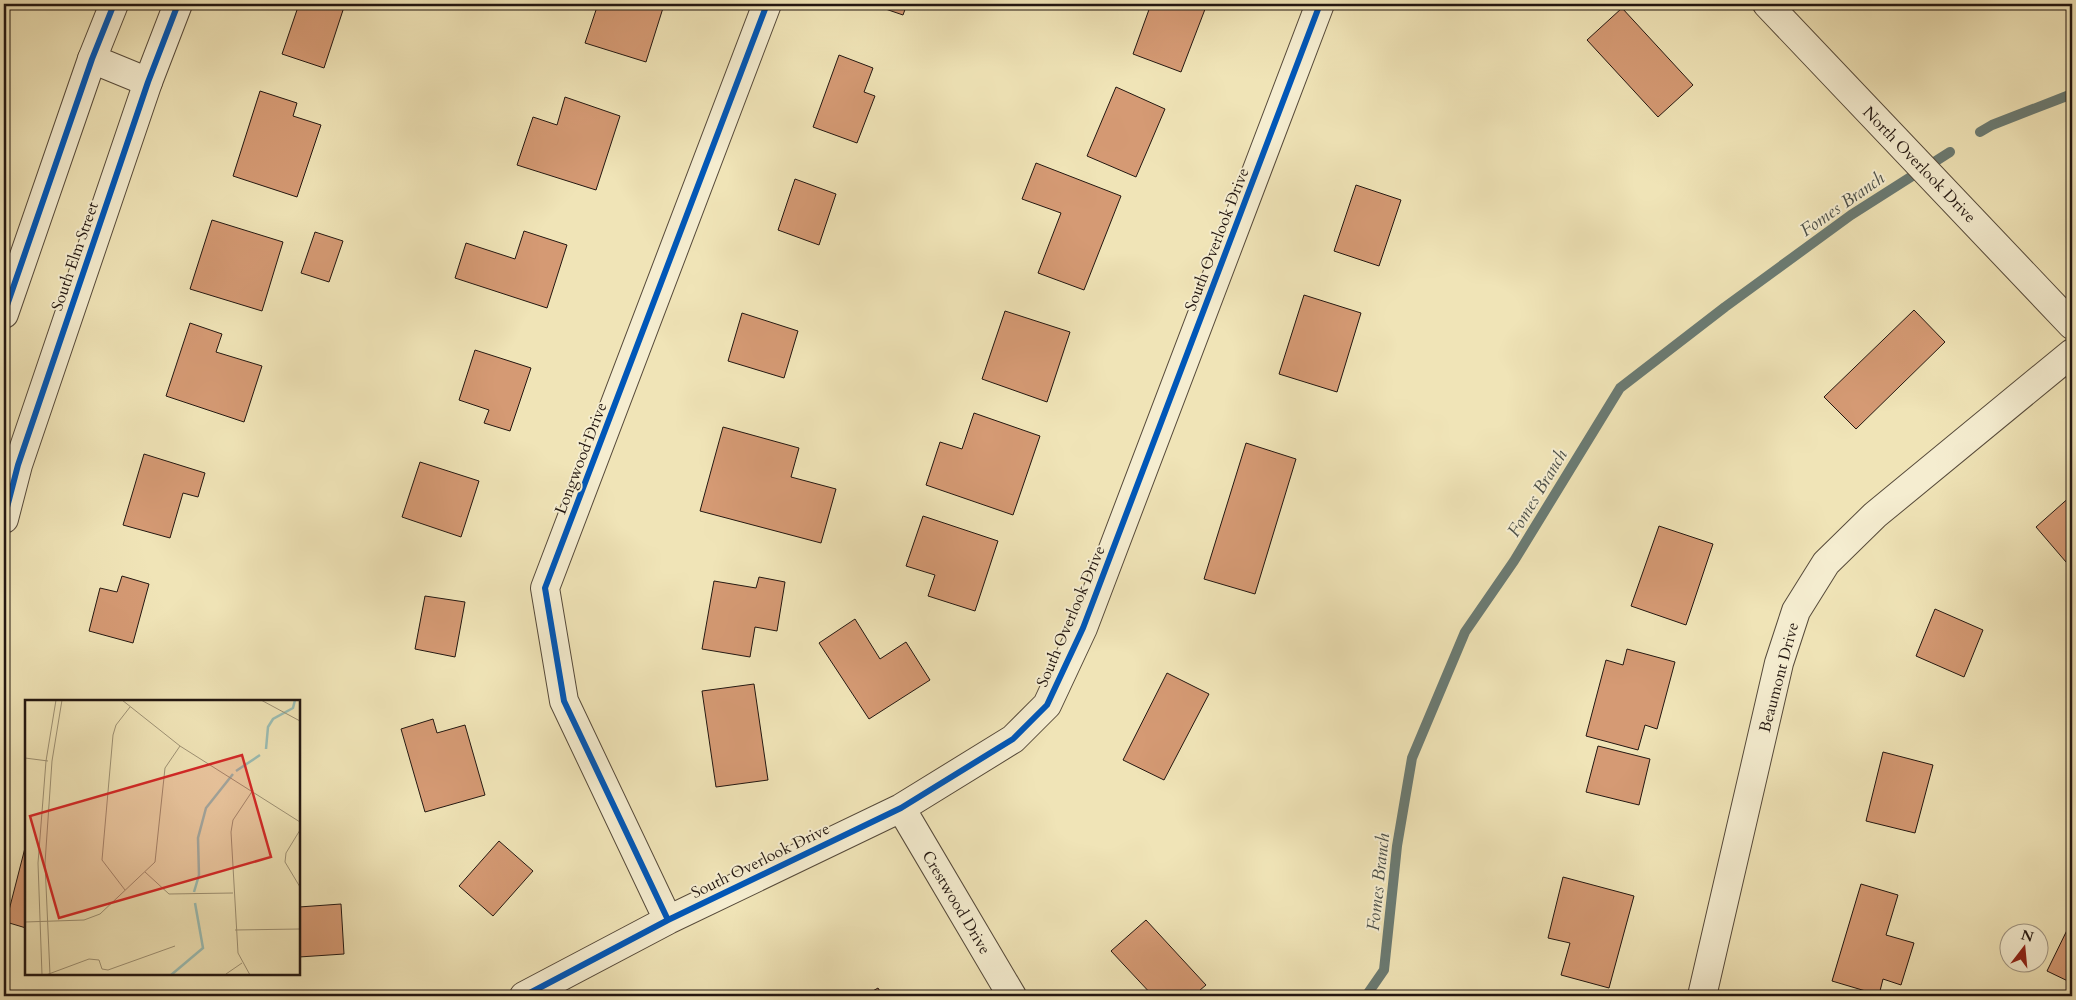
<svg xmlns="http://www.w3.org/2000/svg" width="2076" height="1000" font-family="Cardo,serif">
<style>
.lines{fill:none;stroke-linecap:round;stroke-linejoin:round}
.stream{stroke:#6b7b73;stroke-width:10}
.building{fill:#d59a74;stroke:#231711}
.minor-casing{stroke:#564a3a;stroke-width:30}
.tertiary-casing{stroke:#564a3a;stroke-width:30}
.minor{stroke:#f5edd0;stroke-width:28}
.tertiary{stroke:#f5edd0;stroke-width:28}
.cycleway-casing{stroke:#f5edd0;stroke-width:9}
.cycleway{stroke:#0057b8;stroke-width:6}
.labels{text-anchor:middle;stroke-width:4;stroke-linejoin:round;paint-order:stroke}
.street-label{font-size:16px;fill:#231711;stroke:#f5edd0}
.water-label{font-size:18px;font-style:italic;fill:#4d514a;stroke:#f5edd0}
.inset-river{fill:none;stroke:#9bbeb5;stroke-width:2.5}
.inset-road{fill:none;stroke:#9e9275;stroke-width:1}
.view{fill:#d62828;fill-opacity:0.15;stroke:#d62828;stroke-width:2.5}
.inset-edge{fill:none;stroke:#231711;stroke-width:2.5}
</style>
<rect width="100%" height="100%" fill="#f0e4b7"/>
<filter id="stains"><feTurbulence type="fractalNoise" baseFrequency=".004" numOctaves="4"/><feColorMatrix values="0 0 0 0 .2 0 0 0 0 .09 0 0 0 0 .02 0 0 0 .5 -.17"/></filter>
<radialGradient id="worn" r=".72"><stop offset=".6" stop-color="#630" stop-opacity="0"/><stop offset="1" stop-color="#630" stop-opacity=".3"/></radialGradient>
<g class="lines">
<path class="stream" d="M1980,132L1992,125L2072,94
M1366,996L1384,970L1397,846L1412,758L1465,632L1514,561L1620,388L1725,307L1851,215L1950,152"/>
</g>
<path class="building" d="M299,4H345L324,68L282,54Z
M598,4H649L663,8L646,62L585,43Z
M871,4H907L903,15Z
M1151,4H1207L1181,72L1133,54Z
M1622,8L1693,85L1658,117L1587,40Z
M839,55L873,68L864,92L875,96L857,143L813,127Z
M1116,87L1165,109L1136,177L1087,156Z
M260,91L297,103L293,116L321,125L297,197L233,176Z
M565,97L620,116L596,190L517,165L533,117L557,125Z
M1036,163L1121,196L1084,290L1038,273L1061,213L1022,199Z
M795,179L836,194L819,245L778,230Z
M1356,185L1401,200L1379,266L1334,251Z
M212,220L283,242L262,311L190,289Z
M524,231L567,245L547,308L455,278L466,243L515,259Z
M315,232L343,241L329,282L301,273Z
M1304,295L1361,313L1337,392L1279,374Z
M1914,310L1945,342L1856,429L1824,397Z
M1005,311L1070,332L1047,402L982,379Z
M742,313L798,331L784,378L728,361Z
M190,323L222,334L216,352L262,366L244,422L166,396Z
M475,350L531,368L510,431L484,423L489,410L459,400Z
M974,413L1040,436L1013,515L926,485L940,442L962,449Z
M723,427L799,448L791,477L836,489L821,543L700,511Z
M1246,443L1296,459L1255,594L1204,579Z
M144,454L205,473L198,497L183,493L170,538L123,525Z
M420,462L479,481L461,537L402,517Z
M2072,495V569L2036,527Z
M923,516L998,541L975,611L928,596L935,575L906,566Z
M1659,526L1713,544L1686,625L1631,606Z
M122,576L149,584L133,643L89,631L100,588L117,592Z
M759,577L785,582L777,631L755,627L750,657L702,649L714,581L756,588Z
M425,596L465,602L455,657L415,649Z
M1935,609L1983,630L1964,677L1916,656Z
M855,619L880,659L906,642L930,680L869,719L819,643Z
M1627,649L1675,662L1657,729L1645,725L1638,750L1586,736L1606,660L1623,665Z
M1167,673L1209,694L1164,780L1123,760Z
M754,684L768,780L716,787L702,691Z
M433,719L437,733L465,725L485,795L425,812L401,729Z
M1598,746L1650,759L1639,805L1586,792Z
M1883,752L1933,765L1915,833L1866,821Z
M499,841L533,871L493,916L459,886Z
M26,844V928L6,922Z
M1563,877L1634,896L1609,988L1561,975L1570,943L1548,938Z
M1861,884L1898,895L1886,935L1914,943L1901,985L1883,979L1879,995L1832,981Z
M341,904L344,954L299,957V907Z
M1146,920L1206,985L1193,996H1153L1111,951Z
M2072,920V983L2047,971Z
M878,988L883,996H864Z"/>
<g class="lines">
<g class="minor-casing">
<path id="minor" d="M1767,4L2072,325
M92,59L148,82
M901,808L1012,996
M668,920L564,701L545,588L767,4
M524,996L668,920L901,808L1013,739L1047,705L1083,628L1320,4
M1702,996L1779,663L1796,611L1826,563L1875,515L2072,353"/>
</g>
<g class="tertiary-casing">
<path id="tertiary" d="M4,314L92,59L114,4
M4,519L18,465L148,82L178,4"/>
</g>
<use href="#minor" class="minor"/>
<use href="#tertiary" class="tertiary"/>
<g class="cycleway-casing">
<path id="cycleway" d="M4,314L92,59L114,4
M4,519L18,465L148,82L178,4
M668,920L564,701L545,588L767,4
M524,996L668,920L901,808L1013,739L1047,705L1083,628L1320,4"/>
</g>
<use href="#cycleway" class="cycleway"/>
</g>
<g class="labels">
<g class="street-label">
<text transform="translate(1920 164) rotate(46)" y="6">North Overlook Drive</text>
<text transform="translate(1216 239) rotate(-69)" y="6">South Overlook Drive</text>
<text transform="translate(74 256) rotate(-71)" y="6">South Elm Street</text>
<text transform="translate(580 458) rotate(-69)" y="6">Longwood Drive</text>
<text transform="translate(1070 616) rotate(-67)" y="6">South Overlook Drive</text>
<text transform="translate(1778 677) rotate(-75)" y="6">Beaumont Drive</text>
<text transform="translate(760 860) rotate(-26)" y="6">South Overlook Drive</text>
<text transform="translate(957 902) rotate(59)" y="6">Crestwood Drive</text>
</g>
<g class="water-label">
<text transform="translate(1842 204) rotate(-35)" y="6">Fomes Branch</text>
<text transform="translate(1537 493) rotate(-59)" y="6">Fomes Branch</text>
<text transform="translate(1378 882) rotate(-84)" y="6">Fomes Branch</text>
</g>
</g>
<g transform="translate(25 700)">
<rect width="275" height="275" fill="#f0e4b7"/>
<path class="inset-river" d="M241,49L243,27L248,19L268,8L270,0M211,71L235,55M169,192L174,175L173,138L181,108L208,74M146,275L178,248L170,203"/>
<path class="inset-road" d="M97,0L155,46L275,122M236,0L275,21M0,58L23,61M275,130L261,153L260,162L275,187M120,172L144,194L208,193M100,190L77,160L88,35L91,25L105,7M0,222L59,220L75,214L130,162L140,68L155,46M210,230L275,229M201,274L217,263M17,275L13,163L21,61L31,0M21,275L64,259L74,260L77,269L83,270L150,246M25,275L20,163L27,61L37,0M225,275L213,253L206,132L208,120L228,90"/>
<path class="view" d="M217,55L246,157L34,218L5,116Z"/>
<rect width="275" height="275" class="inset-edge"/>
</g>
<rect width="2076" height="1000" fill="none" stroke="#f0e4b7" stroke-width="20"/>
<rect x="5" y="5" width="2066" height="990" fill="none" stroke="#231711" stroke-width="2.5"/>
<rect x="10" y="10" width="2056" height="980" fill="none" stroke="#231711"/>
<g transform="translate(2024 948) rotate(16)"><circle r="24" fill="#f5edd0" stroke="#a19784"/>
<path d="M0-4L9 19L0 12L-9 19Z" fill="#8f2418"/>
<text y="-8" font-size="14" font-weight="bold" text-anchor="middle" fill="#231711">N</text>
</g>
<rect width="100%" height="100%" filter="url(#stains)"/>
<rect width="100%" height="100%" fill="url(#worn)"/>
</svg>
